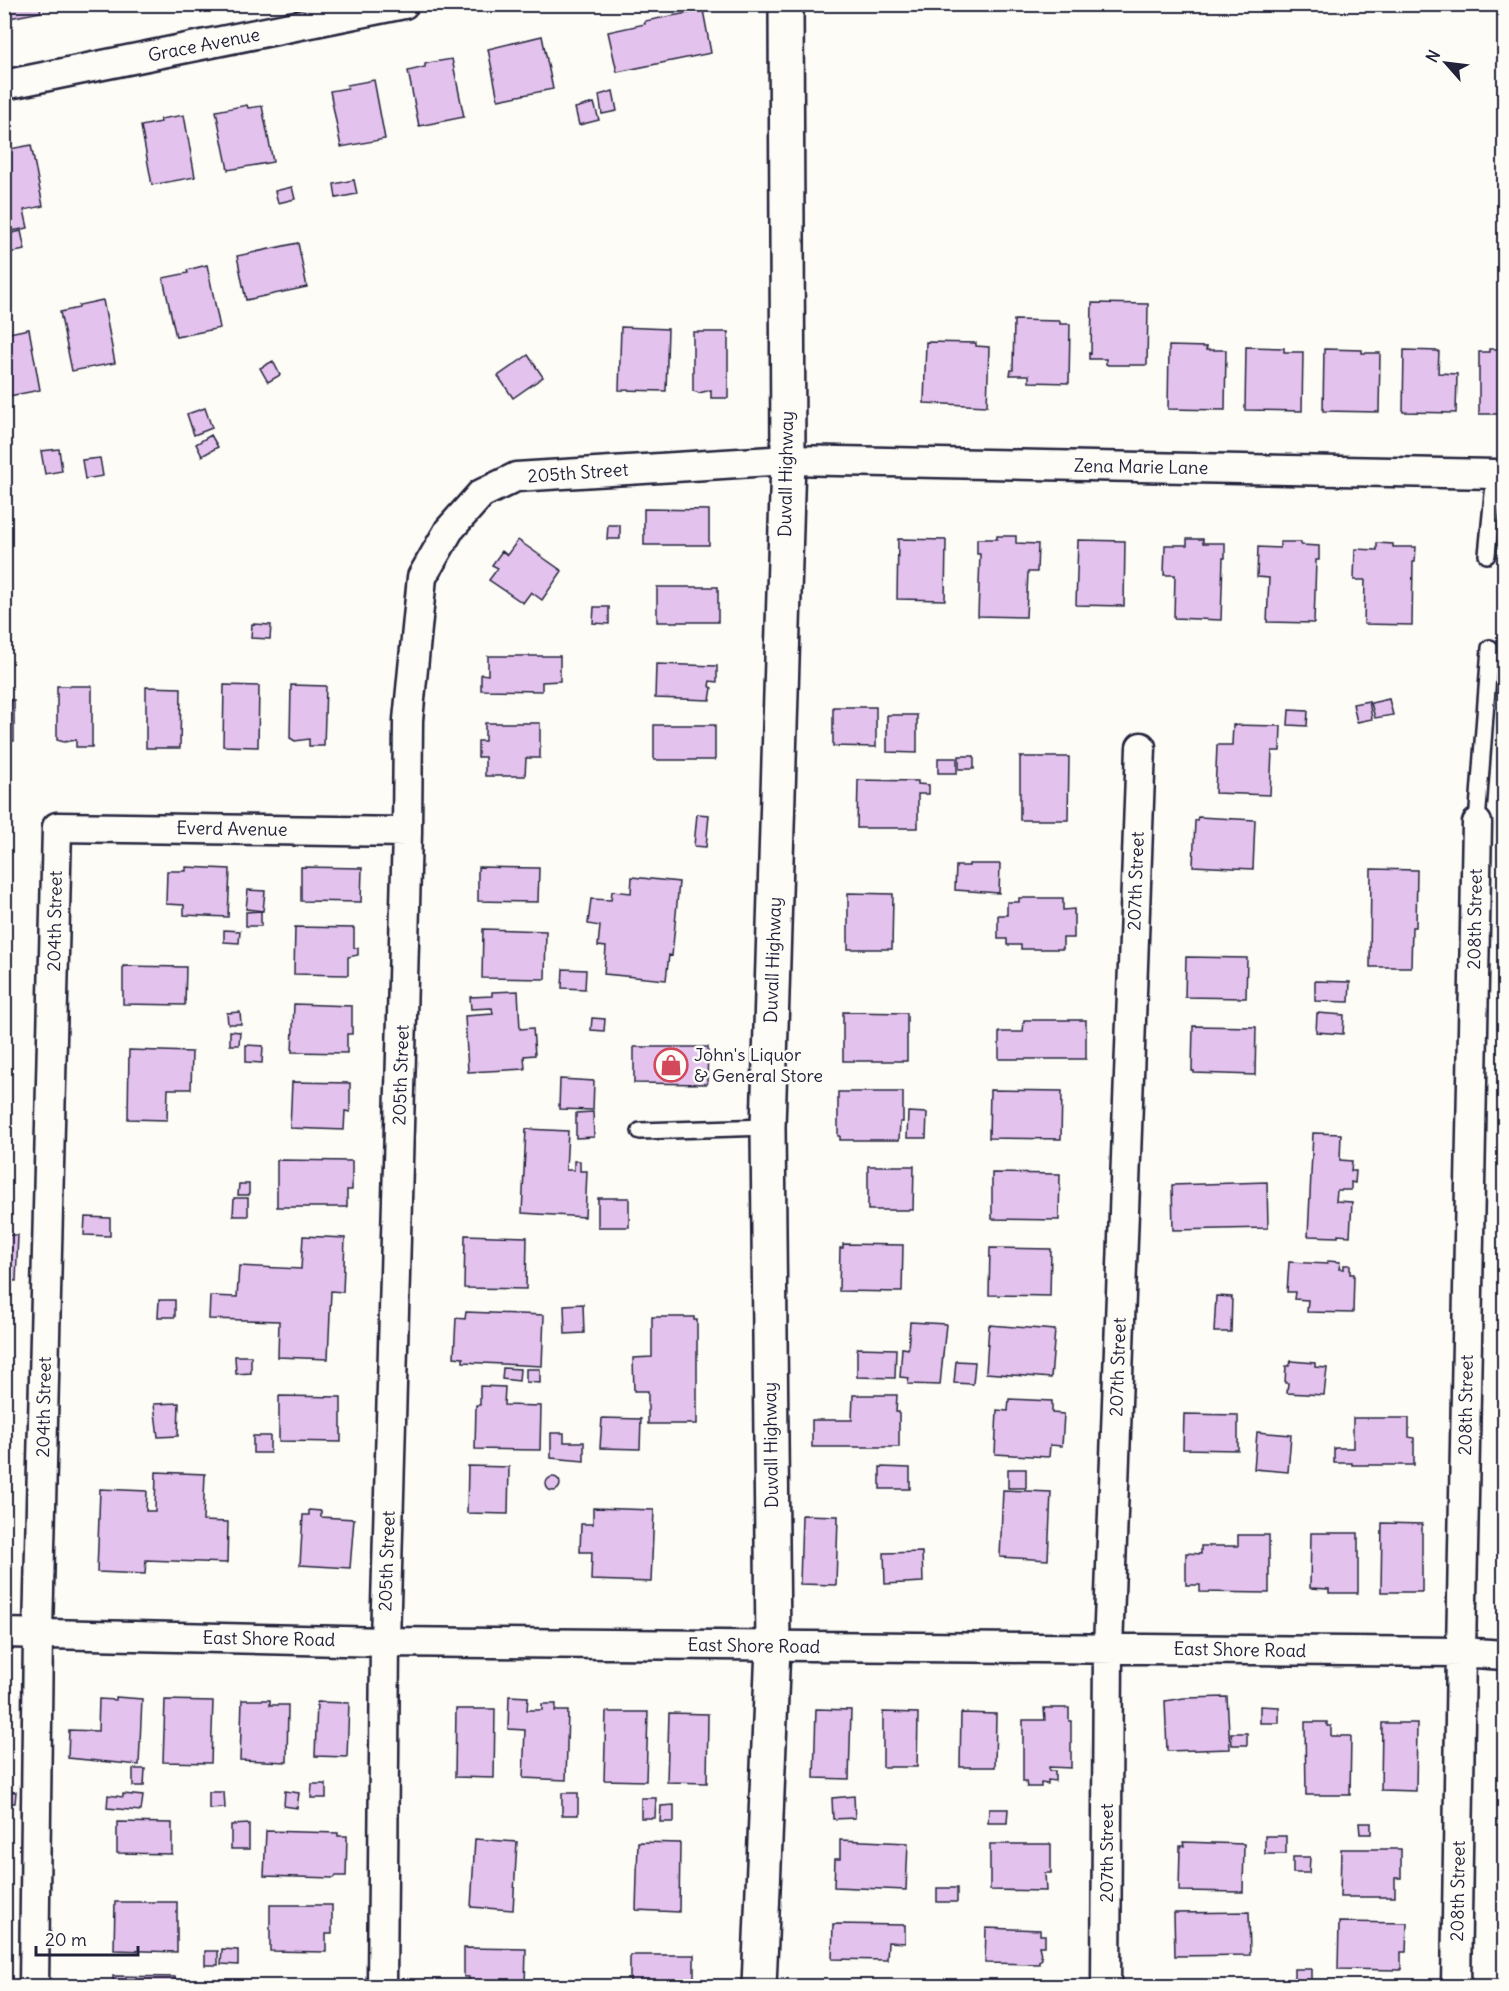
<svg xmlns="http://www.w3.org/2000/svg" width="1509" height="1991" font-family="Delius,sans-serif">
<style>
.building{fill:#e4c2ee;stroke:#22223b;stroke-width:1.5}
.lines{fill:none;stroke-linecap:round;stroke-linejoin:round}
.lane-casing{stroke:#22223b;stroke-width:20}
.street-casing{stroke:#22223b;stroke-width:33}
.secondary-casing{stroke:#22223b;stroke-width:38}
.lane{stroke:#fdfcf7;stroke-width:15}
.street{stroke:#fdfcf7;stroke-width:28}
.secondary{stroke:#fdfcf7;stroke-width:33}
.labels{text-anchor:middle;stroke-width:5;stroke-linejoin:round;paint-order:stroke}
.street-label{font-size:18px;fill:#22223b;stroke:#fdfcf7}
.poi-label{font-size:18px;fill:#22223b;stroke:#fdfcf7;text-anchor:start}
</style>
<rect width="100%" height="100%" fill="#fdfcf7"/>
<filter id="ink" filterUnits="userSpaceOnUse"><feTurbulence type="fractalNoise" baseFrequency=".0167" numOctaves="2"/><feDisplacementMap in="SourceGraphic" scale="12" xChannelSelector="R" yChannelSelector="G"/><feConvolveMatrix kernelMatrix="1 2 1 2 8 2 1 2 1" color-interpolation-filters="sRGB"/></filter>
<g filter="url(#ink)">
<path class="building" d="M4,4H39L41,12L4,19Z
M703,10L711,53L617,72L608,32L645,24V21Z
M542,36L553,89L498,100L488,49Z
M452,59L464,117L419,126L408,71L425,67V64L428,63Z
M374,80L385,139L341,147L330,91L348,88L347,85Z
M613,91L617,111L602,114L599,95Z
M594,103L599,120L579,125L575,108Z
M247,105L248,108L262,106L273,162L228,170L216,111Z
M184,115L195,177L152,185L141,126L161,122L160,119Z
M31,145L43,206L24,210L28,228L6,232L4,221V150Z
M354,180L357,194L336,198L334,184Z
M292,187L295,199L278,203L275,191Z
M21,231L25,250L4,254V235Z
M298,243L307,287L246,300L237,256Z
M207,265L220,328L176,337L163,278L188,273L187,270Z
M103,300L115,363L72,371L60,312L79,308V305Z
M1092,303L1148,304L1147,365H1108L1106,364V359H1089V353L1091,354Z
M1014,320L1060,321V324H1070L1069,383L1029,382V375H1010L1011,370H1013Z
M621,327L668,329L666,391L619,390Z
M29,329L40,390L4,397V334Z
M693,332H728V398H711V390L699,393L693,391Z
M926,342L976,343V346L989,347L987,406L924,403Z
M1169,346L1207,347L1206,350H1226L1225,410L1168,409Z
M1246,347L1284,348V352H1303L1302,411L1245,410Z
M1324,349L1362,350V353H1380L1379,412L1323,411Z
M1489,349H1504V414H1479V352H1489Z
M1404,350L1439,351L1438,373L1457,374L1456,413L1403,412Z
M528,355L543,377L513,398L498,376Z
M273,361L280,375L268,382L260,368Z
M205,408L212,428L194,435L187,414Z
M211,435L218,447L202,456L196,444Z
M59,449L62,471L45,474L41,451Z
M100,458L103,476L85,479L82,460Z
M644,509L709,510V545H644Z
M608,525H620V539H607Z
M997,536H1016V543L1038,544L1037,572H1028L1026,617L978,616L980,554H977V539H997Z
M898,539L946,540L945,600L897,599Z
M1187,539H1203V543H1225V558H1223L1221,620L1174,618L1175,575H1164L1165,545H1187Z
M518,540L562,571L542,600L531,592L523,603L489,580L498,568L492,565L502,551L507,555Z
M1078,540L1125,541L1124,606L1076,605Z
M1280,542H1301V545L1319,546V560H1316L1314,623L1267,622L1269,578L1257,577L1258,547L1280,548Z
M1377,543L1393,544V547H1416L1415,562H1413L1412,625L1364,624L1365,580H1354L1355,549L1377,550Z
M657,587H718V622H657Z
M594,607H609V624L593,623Z
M252,624L271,625L270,639L251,638Z
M488,656H560V681L542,682V691L481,690V674L488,675Z
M656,664L717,666V682L710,681L709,686L712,688L710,700L655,698Z
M224,685L259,686L258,747L223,746Z
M291,685L326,686L324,746H309V739L295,741L290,738Z
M57,686H92V747H76V740L64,742L57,740Z
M146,687L181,688L180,748H146Z
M4,699L14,700V741H4Z
M1389,699L1393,715L1375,718L1371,703Z
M1369,701L1372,719L1357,722L1353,704Z
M833,707H876V747L833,746Z
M1289,710L1308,711L1307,726L1288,725Z
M887,715H917V753L887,752Z
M485,723H540V758H526L525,776H485V757H478V741H485Z
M654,725H715V760H654Z
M1233,725L1281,726L1280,751H1272L1270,795L1215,793L1217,745H1232Z
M959,756H974V769H959Z
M1020,757H1069L1068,820H1020Z
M938,758H957V773H938Z
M858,780L918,781V784L929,785V794H918V828H857Z
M697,814L709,815L706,847L694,846Z
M1198,817L1255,820L1253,869L1193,866L1195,821L1197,820Z
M969,864H1000L999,893L955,890L956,866H969Z
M186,867L230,869L228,917L184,915V905L166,904L167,871H186Z
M301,867L362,868L361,902L301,901Z
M478,867L539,868L538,902L478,901Z
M1371,869L1417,870L1416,927H1412L1411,967H1370Z
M632,877L679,882L672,956L669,955L666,980L604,974L606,947L598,946L600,926L588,924L591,899L611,900L612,891L631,893Z
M248,890L265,891L263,911L246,909Z
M848,893L893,894L892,949H848Z
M1019,898H1063V910L1074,909V938H1063V949H1021V945H1007V939H998V915H1007V902H1019Z
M261,911V926H246V912Z
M295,927L354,928V948H358V955L348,957V975L294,974Z
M483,929L546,931L545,979L482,978Z
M224,930L240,931L239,943L224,942Z
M1186,957L1247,958L1246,998L1185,997Z
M123,966L186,967L185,1005L123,1004Z
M563,969L586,970L585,989L562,988Z
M1315,981L1350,982L1349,1002L1315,1001Z
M518,991L520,1029L533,1028L535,1055L524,1056L525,1069L468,1072L465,1016L493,1014L492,1008L471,1009L470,997L492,996V992Z
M294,1004L352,1006V1034H347V1053L292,1052Z
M240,1012L241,1024H228L227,1013Z
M843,1012L907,1013V1061H843Z
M1317,1013L1344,1015L1343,1034L1316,1032Z
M592,1018L605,1019L604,1031L591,1030Z
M1024,1020H1086V1059H999V1032H1023Z
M1193,1026L1256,1027L1255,1075L1194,1073V1071H1192Z
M230,1031L240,1032L239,1045H230Z
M246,1045L263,1046L262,1063L246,1062Z
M634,1047H708L707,1084L634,1083Z
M129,1050L192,1052L191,1089H168L167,1120L128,1119Z
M560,1079L594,1081L593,1110L559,1109Z
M292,1082L350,1083V1112L345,1111L344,1130L290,1128Z
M990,1090L1062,1091L1061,1139L989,1138Z
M838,1092H903V1122H900L899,1140H840V1136H838Z
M593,1112L594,1137L576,1138V1113Z
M908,1112L927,1113L926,1138H907Z
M526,1129L568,1131L566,1170H574V1161H580V1171H587L585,1217L522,1213Z
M1313,1133L1341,1134L1340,1160L1352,1161L1351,1171H1356L1355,1183L1351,1182V1190H1337L1336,1201L1352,1202L1350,1236L1338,1235V1237L1308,1236Z
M277,1160L352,1161V1190H347V1207H277Z
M868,1166H914L913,1210H868Z
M992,1173L1060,1174L1059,1220L992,1219Z
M1267,1182L1268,1228L1173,1230L1172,1185Z
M239,1184H249V1195H238Z
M234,1198H248V1216H233Z
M598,1198H629V1227H598Z
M85,1217L110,1218V1236L84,1235Z
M4,1235H18L16,1281L4,1280Z
M465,1235L527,1237L526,1289L464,1288Z
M303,1236L345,1238L343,1292L331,1291L328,1359L278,1357L279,1321L209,1319L210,1296L237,1297L239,1266L301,1269Z
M843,1244L903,1245L902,1292L839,1291L840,1248H843Z
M990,1248L1051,1249L1050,1296L989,1295Z
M1327,1261L1340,1262L1339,1269H1344V1265H1350V1274H1354L1353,1313L1307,1312L1308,1300L1294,1299L1295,1292H1287L1289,1262L1327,1264Z
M1216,1296L1232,1297L1231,1332H1214Z
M159,1300H175V1317H158Z
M583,1304L584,1333L565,1334L564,1305Z
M466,1312L544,1315L542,1366L463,1362V1358L454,1357L456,1318L465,1319Z
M652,1317H694V1320H697V1424H648V1391H634L633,1358L652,1357Z
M910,1322L946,1324L940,1385L908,1384L909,1378L900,1377L902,1348L908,1349Z
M989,1325L1055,1330L1051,1378L986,1373Z
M857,1348L896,1349L895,1378L857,1377Z
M235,1356H251V1373L236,1374Z
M956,1361L975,1362L973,1384L954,1383Z
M1291,1361L1315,1363V1367L1327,1368L1324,1395L1287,1393L1288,1383H1285L1286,1366H1289Z
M503,1368L520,1369L519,1381L502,1379Z
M526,1369H540V1383L526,1382Z
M480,1386L505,1387L504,1405L541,1406L540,1450L475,1449L476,1405H480Z
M853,1395H897L896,1412H899V1447H812V1420H852Z
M279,1396L341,1397V1442L279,1441Z
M1009,1399L1052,1401V1413L1064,1414L1062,1446L1050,1445L1049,1457L995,1454L997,1410L1008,1411Z
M179,1403L178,1436L158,1437L154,1404Z
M1184,1414L1238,1415V1450L1183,1449Z
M602,1418L641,1419L640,1449L600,1448Z
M1353,1418H1409V1437L1414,1438V1465H1352V1463H1334V1448H1353Z
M1257,1432L1291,1435L1288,1472L1254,1469Z
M551,1433H564V1442H584V1461L551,1458Z
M4,1435L10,1436L9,1466H4Z
M253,1436H270V1453H253Z
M468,1466L509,1467L508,1514L467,1513Z
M880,1467L910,1468V1489H880Z
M1008,1469H1026V1488H1008Z
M156,1472L205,1474L203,1521L228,1522L227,1563L146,1560L145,1574L97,1572L100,1489L147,1491L146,1511H155Z
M546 1484a7 7 0 1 1 14 0a7 7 0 1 1-14 0Z
M1003,1490L1051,1492L1048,1560L1000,1557Z
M593,1508L654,1510L651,1582L591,1580L592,1552H580L581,1524H593Z
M309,1510L321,1511V1517L354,1519L350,1568L300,1565L303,1515H309Z
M802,1515L838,1516L836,1585L800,1584Z
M1382,1523L1422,1524V1592H1381Z
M1499,1525H1504V1551H1499Z
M1311,1533H1358V1593H1329V1589L1310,1588Z
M1238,1535H1269V1593L1200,1592V1585H1186V1553L1201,1554V1546H1238Z
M922,1552L923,1582L885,1584L884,1553Z
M509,1696L528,1697L527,1710H542V1704H556L555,1711H568L566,1780L523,1778L525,1730L508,1729Z
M116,1697L142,1699L139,1765L68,1758L69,1730L98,1731L99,1699L116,1700Z
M1227,1697L1230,1749L1167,1751L1165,1701L1184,1698Z
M165,1700L213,1701L211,1763L163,1762Z
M242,1700H270V1705H288L287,1762L240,1760Z
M317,1702L349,1703L347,1757L315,1756Z
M1260,1706L1279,1707V1723H1260Z
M1044,1708H1069V1721H1071V1768L1049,1767V1771H1055V1781L1048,1780V1784L1041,1783V1787H1027L1026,1782H1023V1720H1045Z
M456,1709H495L494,1778L455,1777Z
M816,1709L851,1710L849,1779L814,1778Z
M606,1712H648L646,1781L604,1780Z
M883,1712L918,1713L917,1767H883Z
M669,1713L708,1714L707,1783L667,1782Z
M961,1713L996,1714L995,1767H960Z
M1305,1722H1327V1726H1331V1736H1351L1350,1795H1306Z
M1382,1723H1417L1416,1791L1381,1790Z
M1231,1733H1247V1745H1232Z
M133,1769H145L144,1786H133Z
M312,1784H326V1798H311Z
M4,1791L16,1792L15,1803H4Z
M285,1791L299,1793L297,1808L284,1806Z
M209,1792H224L225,1808L209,1809Z
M562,1793H578V1815H562Z
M123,1794L143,1796L141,1811L107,1808L108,1795L123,1797Z
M854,1796L855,1818L833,1819L832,1798Z
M641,1798H656L655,1818H641Z
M674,1805V1822H660L661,1806Z
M989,1809H1008L1007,1823H988Z
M117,1822L172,1823V1854L117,1853Z
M1359,1823H1371V1834H1360Z
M249,1824V1849H231V1825Z
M266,1831L338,1833V1836H347L346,1876H336L334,1878L264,1876Z
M1265,1836H1286V1854H1265Z
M475,1839L517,1842L513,1910L471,1907Z
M840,1840L908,1843L906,1890L834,1887L835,1859H840Z
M638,1842L680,1843L679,1912L636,1910Z
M1183,1842L1244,1844L1243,1892L1179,1891L1180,1846H1184Z
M990,1844H1051V1873H1045L1046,1891L990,1890Z
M1341,1849H1401V1878H1395V1897H1340Z
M1293,1857H1310L1309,1873H1293Z
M937,1888H957V1902H937Z
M115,1902H177V1952L114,1950Z
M270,1905H332V1934H326V1952L270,1951Z
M1249,1912L1250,1955L1175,1956L1174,1913Z
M1339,1922L1407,1923L1406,1952H1401V1970L1338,1969Z
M833,1924L905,1925V1943L888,1942L887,1960L832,1959Z
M986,1928L1040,1930V1935H1045V1946H1039L1042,1959L1039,1961V1964L985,1963Z
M464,1948L526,1949L525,1986H469V1977H464Z
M222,1949L238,1950V1965L221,1964Z
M205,1951H218V1965H205Z
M630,1955H694V1986H630Z
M1294,1969H1311V1985H1294Z
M113,1976L175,1977V1986H113Z"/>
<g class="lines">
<g class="lane-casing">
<path id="lane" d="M1487,555L1495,474
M1477,823L1490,648
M640,1131L768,1127"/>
</g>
<g class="street-casing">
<path id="street" d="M4,85L404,4
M4,1633L385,1642L1461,1652L1504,1655
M34,1986L38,1633L57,827L407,832
M382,1986L385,1642L407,832L408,720L422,577L449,530L481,494L516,477L788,460L1495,474
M1106,1986L1108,1649L1141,747
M1456,1986L1461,1652L1477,823"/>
</g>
<g class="secondary-casing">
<path id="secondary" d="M759,1986L773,1647L768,1127L788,460L786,4"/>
</g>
<use href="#lane" class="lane"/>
<use href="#street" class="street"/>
<use href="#secondary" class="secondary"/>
</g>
</g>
<defs>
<g id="shop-ring" transform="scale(1.725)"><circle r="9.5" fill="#fdfcf7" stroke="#d1495b" stroke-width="1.5"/><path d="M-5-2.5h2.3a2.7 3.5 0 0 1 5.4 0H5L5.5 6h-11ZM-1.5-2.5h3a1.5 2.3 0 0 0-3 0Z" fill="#d1495b"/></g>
</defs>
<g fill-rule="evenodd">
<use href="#shop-ring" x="671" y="1065"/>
</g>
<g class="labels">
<g class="street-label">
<text transform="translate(204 45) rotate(-11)" y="6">Grace Avenue</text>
<text transform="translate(1141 467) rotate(1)" y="6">Zena Marie Lane</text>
<text transform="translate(578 473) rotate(-4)" y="6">205th Street</text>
<text transform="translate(786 474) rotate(-89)" y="6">Duvall Highway</text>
<text transform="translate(232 829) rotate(1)" y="6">Everd Avenue</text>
<text transform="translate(1136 881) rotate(-88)" y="6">207th Street</text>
<text transform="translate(1475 919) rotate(-89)" y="6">208th Street</text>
<text transform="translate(55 921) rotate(-89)" y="6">204th Street</text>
<text transform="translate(773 960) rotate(-88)" y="6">Duvall Highway</text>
<text transform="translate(401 1075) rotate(-88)" y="6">205th Street</text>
<text transform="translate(1118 1367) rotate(-88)" y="6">207th Street</text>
<text transform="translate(1466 1405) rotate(-89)" y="6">208th Street</text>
<text transform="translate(44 1407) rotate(-89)" y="6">204th Street</text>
<text transform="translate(771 1445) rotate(-91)" y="6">Duvall Highway</text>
<text transform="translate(387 1561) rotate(-88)" y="6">205th Street</text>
<text transform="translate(269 1639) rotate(1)" y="6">East Shore Road</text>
<text transform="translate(754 1646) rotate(1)" y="6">East Shore Road</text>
<text transform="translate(1240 1650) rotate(1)" y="6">East Shore Road</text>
<text transform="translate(1107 1853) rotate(-90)" y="6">207th Street</text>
<text transform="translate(1458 1891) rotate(-89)" y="6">208th Street</text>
</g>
<g class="poi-label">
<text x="694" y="1061">John's Liquor<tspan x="694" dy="21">&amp; General Store</tspan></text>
</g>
</g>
<rect width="1509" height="1991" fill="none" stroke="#fdfcf7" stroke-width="24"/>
<rect x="12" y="12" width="1485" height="1967" fill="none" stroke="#22223b" stroke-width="2" filter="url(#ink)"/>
<g transform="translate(1446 63) rotate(298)" stroke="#fdfcf7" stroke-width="4.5" paint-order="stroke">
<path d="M0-4.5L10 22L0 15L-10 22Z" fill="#22223b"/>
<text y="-9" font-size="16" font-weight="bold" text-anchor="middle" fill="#22223b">N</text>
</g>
<path d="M36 1946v9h102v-9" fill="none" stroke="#22223b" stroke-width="3"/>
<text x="45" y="1946" font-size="18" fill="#22223b" stroke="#fdfcf7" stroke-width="4.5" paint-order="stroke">20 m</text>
</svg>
